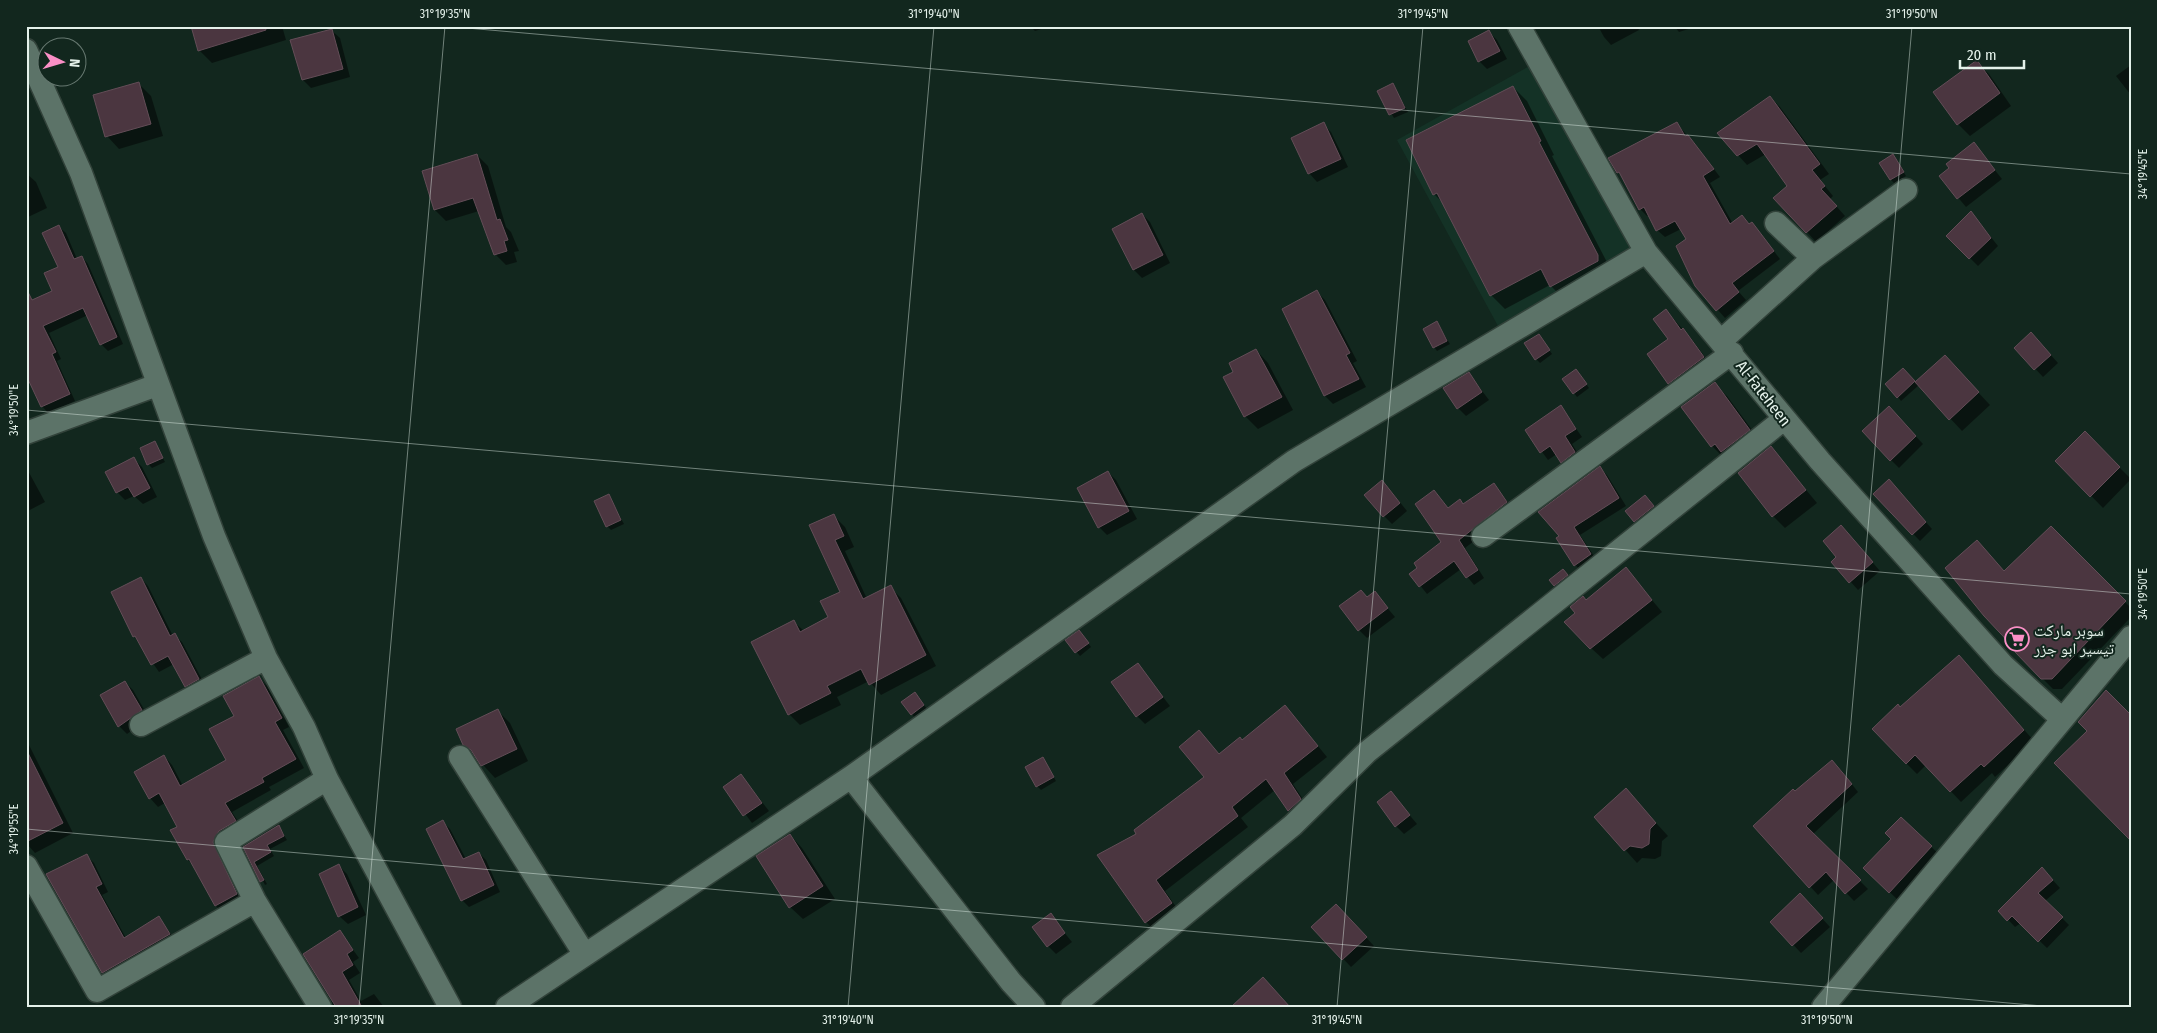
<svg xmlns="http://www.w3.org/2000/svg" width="2157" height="1033" font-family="'Fira Sans Condensed','Noto Naskh Arabic',sans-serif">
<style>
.built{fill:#143226}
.shadow{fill:#0007}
.building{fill:#4b3640;stroke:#634d57}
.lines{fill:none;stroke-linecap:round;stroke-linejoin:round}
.minor-casing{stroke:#32423a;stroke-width:25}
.minor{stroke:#5c7368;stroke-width:22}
.ticks{fill:none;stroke:#e4f1ea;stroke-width:1;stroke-opacity:0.45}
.labels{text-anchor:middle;stroke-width:4;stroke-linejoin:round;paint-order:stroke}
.street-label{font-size:16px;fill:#e4f1ea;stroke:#12271e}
.poi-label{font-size:16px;fill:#e4f1ea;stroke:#12271e;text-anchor:start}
.neatline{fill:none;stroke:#e4f1ea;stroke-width:2}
.ticks-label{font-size:12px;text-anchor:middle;fill:#e4f1ea}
</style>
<rect width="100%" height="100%" fill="#12271e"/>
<path class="built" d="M1533,64L1635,246L1498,326L1397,140Z"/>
<path class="shadow" d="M192,26H282L286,40L212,63L199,50Z
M1030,26H1051L1035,31Z
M1598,26H1637L1639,30L1611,45L1604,37Z
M1674,26H1694L1695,27L1679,32Z
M331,30L340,38L350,77L311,88L303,80Z
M1489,32L1497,40L1507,59L1487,69L1479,61Z
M1976,62L1989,74L2011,106L1970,136L1958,124Z
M2131,65V95L2116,76Z
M139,84L151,96L163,136L119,149L107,136Z
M1393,85L1408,112L1394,118L1379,92Z
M1513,87L1527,101L1554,155L1552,156L1611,270L1565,300L1550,285L1505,309L1491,295L1444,204L1434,194Z
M1770,97L1780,107L1829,174L1820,180L1833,196L1830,199L1845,216L1816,242L1807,232L1789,186L1766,154L1747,165L1738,155Z
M1676,123L1695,144L1720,177L1710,183L1733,224L1742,217L1750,225L1752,223L1780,259L1738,291L1746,300L1725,318L1696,285L1688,240L1681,229L1665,237L1657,230L1649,215L1647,216L1640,209L1624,178L1618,172Z
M1323,124L1331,132L1348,167L1317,182L1309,173Z
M1974,144L2002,179L1966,207L1940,176Z
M477,155L488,166L506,227L511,232L519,251L514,252L517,262L506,265L495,254L479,211L446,221L435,210Z
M1896,159L1906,176L1894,183L1891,180Z
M27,174L36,182L47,208L26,218Z
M1971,212L1998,246L1978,266L1948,236Z
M1142,214L1150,222L1170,263L1142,278L1134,270Z
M59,227L66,233L77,259L82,257L88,264L123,344L108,351L101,344L88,315L49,333L61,359L57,361L75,401L48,413L42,406L26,372L54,292L60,268Z
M1317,292L1325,300L1357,361L1353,363L1366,387L1333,404L1325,396L1308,361Z
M1666,311L1690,337L1711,365L1677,390L1669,383V339Z
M1437,323L1450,344L1437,351L1434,347Z
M1542,339L1552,354L1540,363L1536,359Z
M2039,342L2058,363L2043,377L2016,348Z
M1256,350L1268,363L1293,410L1258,429L1245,416L1225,378L1235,373Z
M1945,357L1990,405L1962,431L1919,385L1901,401L1898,397L1903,370L1916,384Z
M1469,374L1489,400L1466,416L1458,408Z
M1580,375L1589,388L1577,397L1574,393Z
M1714,384L1727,396L1761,442L1724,458L1712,446Z
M1561,407L1582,437L1572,444L1582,460L1569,469L1557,454L1548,460L1526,430Z
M1897,416L1923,444L1899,468L1891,460Z
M2085,433L2131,479L2103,508L2057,461Z
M154,442L165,462L152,468L148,464Z
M1771,448L1817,503L1785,528L1773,516Z
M134,459L142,467L157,497L143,504L134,496L125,500L117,492Z
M26,467L45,502L26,512Z
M1600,468L1607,475L1626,506L1580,535L1598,562L1583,572L1575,565L1561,536Z
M1108,472L1116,480L1137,519L1107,535L1099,527Z
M1494,484L1514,510L1465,548L1484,578L1474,585L1461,569L1427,594L1411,574L1442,542L1434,491L1449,509L1464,505Z
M1896,488L1932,529L1920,541L1875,494Z
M1390,490L1407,511L1392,524L1384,516Z
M608,495L624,524L611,530L607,526Z
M1649,500L1657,510L1639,525L1635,521Z
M834,516L845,527L854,547L845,551L867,599L890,587L901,598L936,666L881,695L869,681L837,697L841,705L800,725L789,714L794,622L804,631L829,618L841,592L810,526Z
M2051,528L2131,608V617L2062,689H2053L2016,652L2005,572Z
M1849,535L1880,571L1858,590L1833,562L1838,557Z
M1626,569L1662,612L1603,659L1591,648L1576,613L1586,601Z
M1567,574L1570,579L1558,589L1555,585Z
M141,578L148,586L173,636L174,635L182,642L206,687L193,694L186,686L174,664L159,672L134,636Z
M1374,592L1395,617L1367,638L1359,630L1368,598Z
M1083,636L1091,647L1080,656L1067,641Z
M1138,665L1170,706L1145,724L1137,716Z
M1969,667L2034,741L1995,777L1992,773L1961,802L1926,765L1917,774L1906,763L1900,708Z
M259,678L267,686L289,727L283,730L304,768L269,787L271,790L232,812L243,829L227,839L245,903L225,914L216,906L196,868L188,860L178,827L165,803L158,807L150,798L164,756L172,765L183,786L228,761L236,716Z
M125,682L133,690L149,718L127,734L119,726L102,695Z
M918,697L927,709L915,718L912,714Z
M1285,706L1327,757L1293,784L1310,810L1299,820L1275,790L1241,818L1248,827L1165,891L1181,914L1156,932L1146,922L1138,835L1206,777L1199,732L1220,755L1242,741Z
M497,710L510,723L528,761L495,778L464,744Z
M26,739L73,833L35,853L26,843Z
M1043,759L1056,781L1041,790L1037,786Z
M1840,769L1858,792L1813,834L1868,889L1854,901L1834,880L1818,895L1755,826L1795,793Z
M741,775L769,811L752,823L725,787Z
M1626,790L1668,836L1662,841L1661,856L1655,859L1642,858L1637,863L1596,817Z
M1391,793L1417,824L1404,834L1396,826Z
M1901,818L1944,859L1902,904L1865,868L1893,839Z
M443,822L450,829L466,859L479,853L486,860L500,892L469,907L462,900Z
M278,826L287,840L270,849L274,856L257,866L267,884L265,885L245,847Z
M790,835L802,848L835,899L803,919L790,907Z
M87,856L94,863L108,892L102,895L126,938L159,918L177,942L110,980L103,972Z
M339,866L347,874L366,915L348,924L339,916Z
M2050,877L2060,888L2045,901L2069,925L2047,948L2021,923L2015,927L2000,911Z
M1808,903L1830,927L1801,953L1772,922Z
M1344,913L1374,946L1351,967L1313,927Z
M1050,915L1072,942L1056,954L1048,946Z
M340,932L359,958L353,962L360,973L349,980L361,1001L374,994L384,1007H333L331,998Z"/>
<path class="building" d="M191,26H265L266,30L198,51Z
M332,29L343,69L302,80L290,40Z
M1489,30L1500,51L1478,62L1468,41Z
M1977,60L2000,93L1957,125L1933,92Z
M139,82L151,124L105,137L93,95Z
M1393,83L1405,108L1389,115L1377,91Z
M1513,86L1541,141L1539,142L1598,255V261L1550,287L1541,269L1490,296L1437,193L1433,195L1406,140Z
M1770,96L1820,164L1812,170L1825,186L1821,189L1837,206L1806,233L1773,198L1787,186L1757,144L1737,156L1717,133Z
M1324,122L1341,159L1308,174L1291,138Z
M1677,122L1685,136L1688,135L1714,169L1703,176L1730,224L1742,215L1749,224L1752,222L1774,251L1732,283L1739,292L1716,311L1695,286L1676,246L1686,239L1675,221L1656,231L1644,207L1639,210L1619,172L1617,173L1608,158Z
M1974,142L1995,170L1957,199L1939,176L1949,168L1946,164Z
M477,154L497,220L500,219L508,240L504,241L507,251L494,255L473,198L434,210L422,171Z
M1893,154L1904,172L1890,180L1879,163Z
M1971,211L1991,238L1969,259L1946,236Z
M1142,213L1163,255L1133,270L1112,229Z
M59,225L74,259L82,256L117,337L100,345L83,308L43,326L56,352L52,354L70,394L41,407L26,375V288L32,300L52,291L44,273L58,267L42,233Z
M1317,290L1350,353L1346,355L1359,379L1324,396L1282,309Z
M1666,309L1681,330L1683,328L1704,357L1668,384L1647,354L1668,339L1653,319Z
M1437,321L1447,341L1433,348L1423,329Z
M2031,332L2051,355L2034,370L2014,348Z
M1539,334L1550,350L1535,360L1524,343Z
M1256,349L1282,397L1244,417L1223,377L1233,372L1229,363Z
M1945,355L1979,392L1949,420L1915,382Z
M1903,368L1915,381L1897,398L1885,384Z
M1576,369L1587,384L1573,394L1562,379Z
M1469,372L1482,392L1457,409L1443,388Z
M1715,382L1750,430L1721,452L1715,444L1711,447L1681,407Z
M1561,405L1576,429L1565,436L1575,452L1561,463L1550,446L1540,453L1525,430Z
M1889,406L1916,436L1890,461L1862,431Z
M2085,431L2120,467L2090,497L2055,461Z
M155,441L163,458L147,465L140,448Z
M1771,446L1806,490L1772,517L1738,473Z
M134,457L150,488L134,497L128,487L116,493L105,472Z
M1600,466L1619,498L1574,527L1591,554L1574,566L1556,538L1559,536L1538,512Z
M1108,471L1129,511L1098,528L1077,488Z
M1889,479L1926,522L1912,535L1873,494Z
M1382,480L1400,503L1383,517L1364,495Z
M1494,483L1507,502L1459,540L1478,570L1466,578L1454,561L1419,587L1409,574L1417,568L1414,563L1441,542L1415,504L1434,490L1448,508L1460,499L1463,504Z
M609,494L621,520L606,527L594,501Z
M1645,495L1654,506L1634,522L1625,511Z
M834,514L844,536L835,540L863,599L891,585L926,655L869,685L861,669L827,686L831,693L788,715L751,642L794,620L800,632L828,617L820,601L840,592L809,525Z
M1841,525L1873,562L1849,583L1831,562L1836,557L1823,541Z
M2051,526L2126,601L2052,679H2041L2015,652L2016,650L1984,616L1945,568L1977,540L2004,571Z
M1626,567L1652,600L1590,649L1564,622L1575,613L1570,607L1583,596L1586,600Z
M1563,569L1568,575L1554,586L1549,580Z
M141,577L170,636L175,633L199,679L185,687L168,656L151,665L135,636L133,637L111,592Z
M1361,590L1367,597L1375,591L1388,608L1358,631L1339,606Z
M1079,630L1089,643L1075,653L1065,640Z
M1959,655L2024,730L1984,767L1981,764L1950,792L1915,755L1906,764L1872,729L1898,704L1900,707Z
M1138,663L1163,697L1136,717L1111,682Z
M259,676L282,718L275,722L296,759L262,778L264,782L225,803L236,821L219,831L213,842L237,894L215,906L189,859L187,860L170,830L177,827L159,793L149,799L134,772L164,755L180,786L226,760L209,729L234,716L223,696Z
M125,681L142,710L118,727L100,695Z
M2106,690L2131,715V841L2054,763L2087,731L2078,722Z
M915,692L924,705L911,715L901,702Z
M1285,705L1318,746L1284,773L1301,799L1288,811L1266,779L1232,807L1238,816L1156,880L1172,903L1145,923L1097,855L1136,834L1134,830L1204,777L1179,747L1199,730L1219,754L1240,737L1242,740Z
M498,709L517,749L481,766L471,750L463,745L456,729Z
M26,749L63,823L26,842Z
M1043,757L1054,777L1036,787L1025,767Z
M1832,760L1852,784L1806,826L1861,880L1845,894L1826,872L1809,888L1753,826L1793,789L1795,791Z
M741,774L762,803L743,816L723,787Z
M1626,788L1656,823L1650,829L1649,844L1642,848L1630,846L1624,851L1594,817Z
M1391,791L1410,815L1395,827L1377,802Z
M1901,817L1932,846L1889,893L1863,868L1891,839L1885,833Z
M443,820L463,859L479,852L494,885L461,901L426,829Z
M279,825L284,836L267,845L271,852L254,862L264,880L260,882L243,847Z
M790,834L823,886L789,908L756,856Z
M87,854L102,884L96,887L124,938L159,916L170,934L102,973L46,874Z
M339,864L358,907L338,917L319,874Z
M2042,867L2053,880L2038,893L2063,917L2038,942L2012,916L2007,921L1998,911Z
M1800,893L1823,918L1792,946L1770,922Z
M1336,904L1367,937L1342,960L1311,927Z
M1051,913L1065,933L1047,947L1032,927Z
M340,930L353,950L347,954L353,965L342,972L362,1007H336L303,954Z
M1263,977L1290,1007H1231Z"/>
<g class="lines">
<g class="minor-casing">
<path id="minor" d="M1519,26L1646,252L1820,461L2003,665L2062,719
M26,50L81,173L214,536L266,658L304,727L327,779L450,1007
M1776,223L1813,258
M1721,341L1813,258L1906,190
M26,433L157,385
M1483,536L1732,353
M141,725L266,658
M460,757L585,955
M851,777L1011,982L1034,1007
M26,866L97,991L255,901L320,1007
M255,901L226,842L327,779
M507,1007L851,777L1294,461L1646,252
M1072,1007L1293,825L1367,752L1784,419
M1823,1007L2131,637"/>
</g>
<use href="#minor" class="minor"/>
</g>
<path class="ticks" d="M444,26L2131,174M26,410L2131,594M26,829L2054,1007M359,1007L445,26M848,1007L934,26M1337,1007L1423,26M1826,1007L1912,26"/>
<defs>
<g id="supermarket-ring" transform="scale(1.25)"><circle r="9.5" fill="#12271e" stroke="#fa8fc6" stroke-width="1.5"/><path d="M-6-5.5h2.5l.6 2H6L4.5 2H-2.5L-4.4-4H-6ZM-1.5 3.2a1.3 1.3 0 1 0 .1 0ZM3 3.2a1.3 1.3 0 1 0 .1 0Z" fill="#fa8fc6"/></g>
</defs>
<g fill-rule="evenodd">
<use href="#supermarket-ring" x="2017" y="639"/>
</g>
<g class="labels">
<g class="street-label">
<text transform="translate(1764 393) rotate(52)" y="6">Al-Fateheen</text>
</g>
<g class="poi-label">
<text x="2034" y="636">سوبر ماركت<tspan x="2034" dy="18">تيسير ابو جزر</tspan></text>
</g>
</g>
<rect width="2157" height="1033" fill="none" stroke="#12271e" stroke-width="55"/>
<g transform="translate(62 62) rotate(95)"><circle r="24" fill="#12271e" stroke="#667870"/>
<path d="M0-4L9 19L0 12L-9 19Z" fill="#fa8fc6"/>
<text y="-8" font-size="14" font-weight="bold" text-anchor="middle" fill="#e4f1ea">N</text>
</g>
<path d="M1960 60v8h64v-8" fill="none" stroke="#e4f1ea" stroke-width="2.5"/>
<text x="1967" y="60" font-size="15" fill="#e4f1ea" stroke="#12271e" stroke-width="4" paint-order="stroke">20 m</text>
<rect x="28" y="28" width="2102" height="978" class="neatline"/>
<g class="ticks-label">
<text x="445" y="18">31°19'35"N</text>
<text x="934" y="18">31°19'40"N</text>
<text x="1423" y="18">31°19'45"N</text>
<text x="1912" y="18">31°19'50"N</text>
<text transform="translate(2143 174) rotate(-90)" y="4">34°19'45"E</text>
<text transform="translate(14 410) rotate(-90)" y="4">34°19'50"E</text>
<text transform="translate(2143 594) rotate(-90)" y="4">34°19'50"E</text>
<text transform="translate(14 829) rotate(-90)" y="4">34°19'55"E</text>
<text x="359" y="1024">31°19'35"N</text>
<text x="848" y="1024">31°19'40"N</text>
<text x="1337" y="1024">31°19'45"N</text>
<text x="1827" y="1024">31°19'50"N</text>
</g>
</svg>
